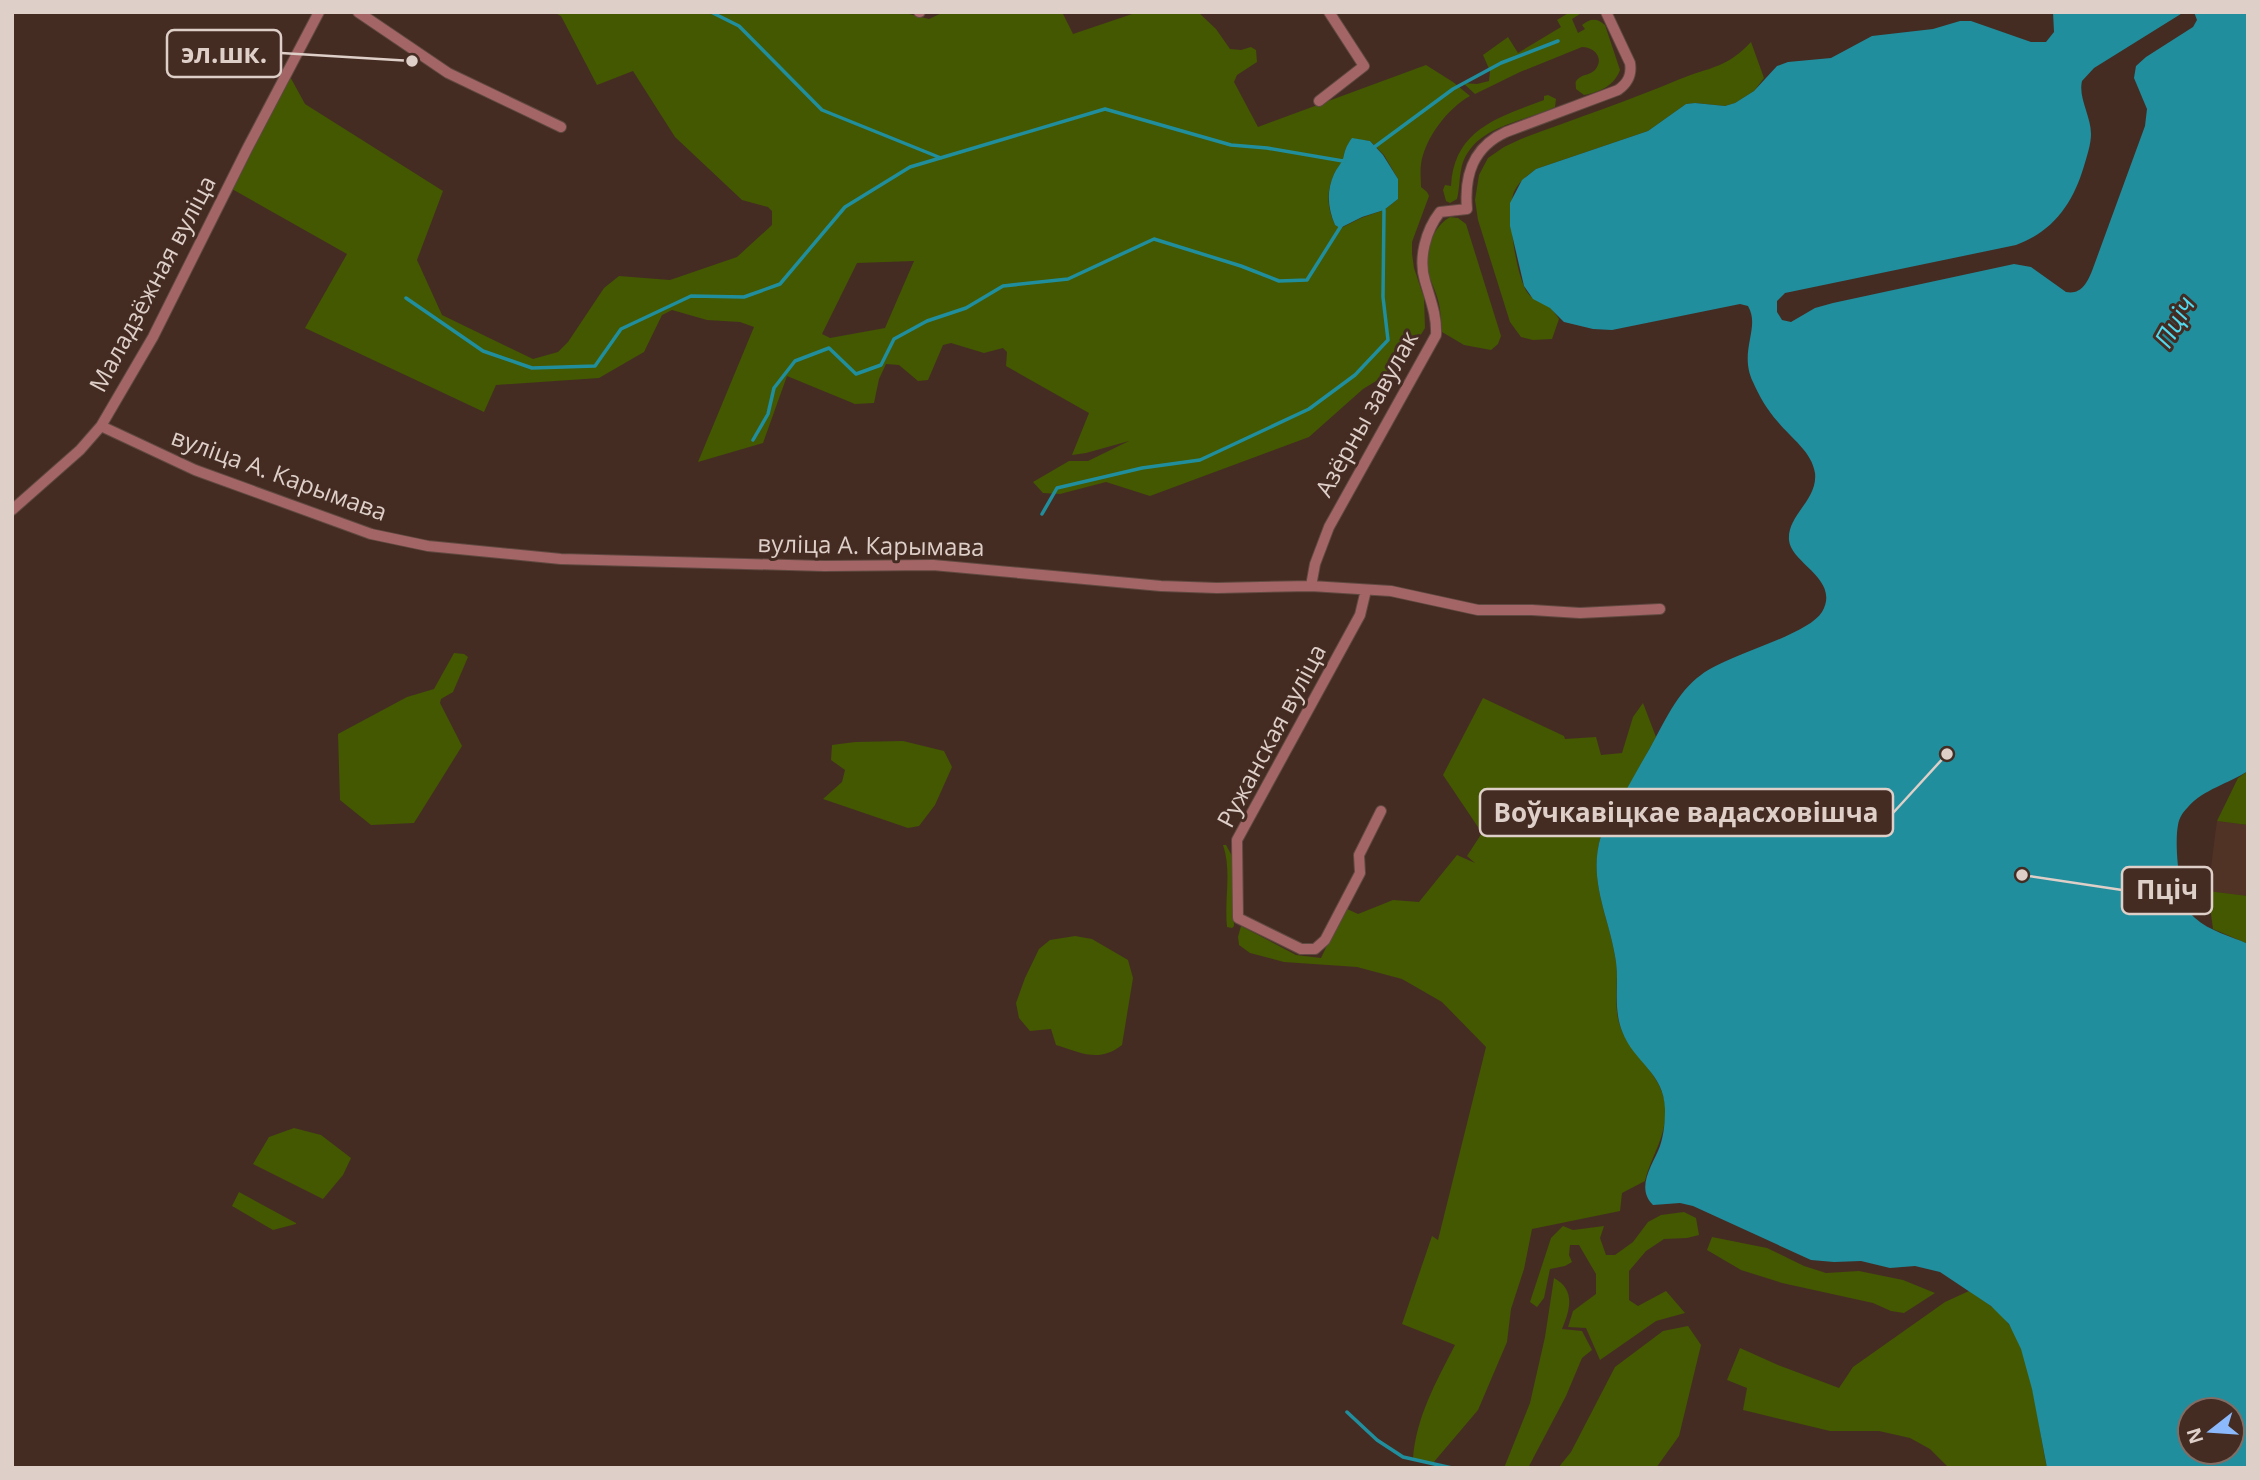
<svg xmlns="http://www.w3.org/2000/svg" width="2260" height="1480" font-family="'Open Sans',sans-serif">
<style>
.built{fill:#513326}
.green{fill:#435800;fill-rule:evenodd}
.water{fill:#208e9d;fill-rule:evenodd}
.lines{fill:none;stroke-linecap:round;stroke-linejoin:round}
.stream{stroke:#208e9d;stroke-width:3.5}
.minor-casing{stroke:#604941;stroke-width:12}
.minor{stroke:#a36565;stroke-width:10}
.labels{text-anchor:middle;stroke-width:6;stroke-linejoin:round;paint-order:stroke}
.street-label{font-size:24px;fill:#decfc8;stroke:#442c23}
.water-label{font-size:26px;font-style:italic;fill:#51d9ed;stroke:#442c23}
.leader{fill:none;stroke:#decfc8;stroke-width:2.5}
.callout-dot{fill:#decfc8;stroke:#442c23;stroke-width:2.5}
.callout{fill:#442c23;stroke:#decfc8;stroke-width:2.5}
.callout-label{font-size:26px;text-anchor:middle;font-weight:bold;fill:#decfc8}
</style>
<rect width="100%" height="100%" fill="#442c23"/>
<path class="built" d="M2217,821L2248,825V896L2208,891Z"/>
<path class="green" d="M553,12H901L929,19L944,12H1062L1073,34L1138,12H1198L1216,29L1230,49L1241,50L1251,47L1256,50L1257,62L1237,75L1234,82L1258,127L1426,65L1453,82L1470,96C1447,109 1425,138 1421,164C1420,172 1421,180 1421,187L1427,192L1429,196L1412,242V254L1414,268L1424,298L1425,328L1402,365L1363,389L1309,437L1150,496L1106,482L1060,494L1043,493L1033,482L1069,461H1088L1129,441L1086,453L1072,455L1089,413L1006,366L1007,352L1003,348L984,353L951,343L943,345L928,380L918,381L899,365L886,364L879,379L874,403L855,404L787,376L763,443L698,462L754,327L740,322L707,320L672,310L662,315L644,352L599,378L496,385L484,412L305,328L347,254L232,189L288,73L305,104L443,191L417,260L442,315L533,359L558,352L568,342L604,288L619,276L670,280L737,257L772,225V211L768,207L742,200L675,137L633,71L597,85L561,16ZM1352,139L1370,141L1384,155L1398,179V199L1384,210L1361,218L1341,228L1335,225C1327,208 1326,192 1334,174C1336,169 1341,165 1343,159C1345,150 1346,146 1352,139ZM914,261L885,328L830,338L822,334L857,263Z
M1570,12H1583L1572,19L1578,33L1585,29L1582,25C1591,18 1597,18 1605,25L1620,70C1614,86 1600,92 1584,95L1576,89C1576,83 1574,82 1579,78C1584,74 1590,75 1595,70C1605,58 1594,47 1582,47L1520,72L1475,94L1463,83L1477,84L1489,81L1490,71L1483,55L1508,37L1518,53L1561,27L1557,20Z
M1751,42L1764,78L1754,91L1735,103L1725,106L1696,103L1686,104L1648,131L1536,169C1528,175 1518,182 1514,192C1506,211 1516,275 1527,292C1533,301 1541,301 1549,307C1553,310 1556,315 1559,319L1552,339L1533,340L1521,337L1510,322L1478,220L1475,200L1479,175L1488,158L1504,147L1521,139C1574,119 1628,101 1680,79C1710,67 1727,68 1751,42Z
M1548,95L1556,99L1555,107C1524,122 1477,125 1463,162C1459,174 1460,187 1457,199L1450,203L1446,201L1443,190L1445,185L1451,186C1454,129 1499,117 1544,100V96Z
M1450,217L1458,218L1466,224L1501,336L1498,344L1491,350L1464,345L1442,332C1441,323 1441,313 1439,304C1437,293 1431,283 1428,272C1424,253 1433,226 1450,217Z
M454,653L464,654L468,657L453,692L441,699L440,703L462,746L414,823L371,825L340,800L338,734L407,697L434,689Z
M1483,698L1564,736L1565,739L1596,737L1601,755L1622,753L1633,717L1643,703L1656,737L1601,836C1587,881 1610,918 1616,962C1619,985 1612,1009 1622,1031C1634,1058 1661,1074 1665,1104C1668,1136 1652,1153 1645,1181L1622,1193L1620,1211L1532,1229L1524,1269L1511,1309L1507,1342L1478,1410L1433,1463L1413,1459C1416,1417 1436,1382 1455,1345L1402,1324L1432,1236L1438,1240L1486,1047L1442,1002L1402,979L1357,967L1284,962L1250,953L1239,945L1238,937L1241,926L1296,955L1321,958L1345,908L1358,914L1393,900L1419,902L1457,855L1475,863L1467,856L1482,833L1443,775Z
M903,741L944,751L952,767L935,805L919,826L908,828L823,799L842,782L845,770L831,760L832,745L855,742Z
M2248,771V825L2217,821L2238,778Z
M1223,845H1226L1232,856L1234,926L1232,928L1227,927C1224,900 1232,871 1223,845Z
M2208,891L2248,896V944L2213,929Z
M1075,936L1092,939L1128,960L1133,978L1122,1045C1099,1063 1082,1053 1056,1045L1051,1029L1030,1031L1019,1018L1016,1003L1025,978L1039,949L1050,940Z
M294,1128L321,1135L351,1158L343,1175L323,1199L253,1164L269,1137Z
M239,1192L296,1223V1224L273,1230L232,1206Z
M1684,1212L1696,1218L1699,1235L1687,1238L1664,1239L1646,1251L1629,1271V1300L1638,1306L1666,1291L1685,1313L1656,1321L1600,1360L1586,1328L1568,1327L1573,1311L1596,1294V1274L1579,1245H1570L1569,1255L1572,1262L1565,1266L1550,1269L1544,1298L1537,1307L1530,1302L1551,1238L1563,1226L1573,1230L1604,1226L1600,1238L1606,1255H1615L1633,1242L1648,1222L1661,1215Z
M1712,1237L1767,1248L1804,1266L1826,1273L1859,1271L1903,1280L1935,1293L1904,1313L1891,1311L1873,1303L1782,1283L1741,1270L1707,1250Z
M1554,1278C1576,1290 1570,1310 1562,1329L1582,1331L1592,1350L1582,1358L1566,1396L1528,1468H1504L1530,1403L1545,1337Z
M1969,1291C1982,1300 1997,1308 2007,1322C2032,1353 2038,1428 2047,1468H1949L1930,1449L1910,1438L1879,1431H1830L1743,1410L1747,1388L1727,1380L1740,1348L1778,1365L1839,1388L1853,1367L1945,1302Z
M1688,1326L1701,1345L1679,1436L1656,1468H1558L1571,1452L1615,1367L1663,1331Z"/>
<path class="water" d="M2053,12H2184L2094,68L2082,81C2078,98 2091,116 2091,134C2091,144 2087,156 2084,166C2073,203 2054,231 2016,245L1785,293L1777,301V312L1782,320L1791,322L1815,308L1833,303L2014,264L2031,267L2066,292C2081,295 2087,283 2092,271L2145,126L2147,109L2134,78L2136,66L2146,57L2193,27L2197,20L2194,12H2248V771C2228,784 2204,789 2188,807C2183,812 2179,818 2178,825C2174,845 2179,904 2195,918C2209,931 2231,936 2248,944V1468H2047L2032,1389L2021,1349L2009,1324L1991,1306L1940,1272L1915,1266L1890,1268L1861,1261L1834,1262L1811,1260L1693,1206L1680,1203L1653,1205C1635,1187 1653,1165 1660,1146C1664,1134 1665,1122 1665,1109C1664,1072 1634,1063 1622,1031C1613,1008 1619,985 1616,962C1610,918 1587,881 1601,836C1617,807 1633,777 1650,748C1664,723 1677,692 1701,675C1728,654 1807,636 1822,612C1841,579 1791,564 1789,540C1787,515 1818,500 1815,473C1812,452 1791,438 1778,422C1768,411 1759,396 1753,382C1738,351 1761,328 1748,306L1740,304L1612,330L1593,329L1564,322L1550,308L1533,299L1524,286L1510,226V203L1522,180L1536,169L1648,131L1686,104L1695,103L1725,106L1735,103L1754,91L1777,66L1788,62L1831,58L1872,36L1933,29L1960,21H1971L2031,42H2046L2054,32ZM2190,1410H2232V1452H2190Z
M1352,138L1370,141L1383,155L1398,179V199L1384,210L1362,217L1340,228L1335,225C1328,208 1326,192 1334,174C1336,169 1341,164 1343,159C1345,150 1346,146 1352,138Z"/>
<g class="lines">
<path class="stream" d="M711,12L739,26L822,110L941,158
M1373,148L1453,89L1501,63L1558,41
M406,298L483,351L532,368L595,366L621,329L691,296L744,297L780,284L845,207L910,167L1105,109L1231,145L1267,148L1343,161L1346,159
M753,440L768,414L774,388L795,361L829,348L856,374L881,365L894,339L927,321L966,308L1003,286L1068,279L1154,239L1241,266L1279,281L1307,280L1341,226
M1042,514L1057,488L1142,468L1200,460L1309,409L1355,375L1388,340L1383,297L1384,210L1382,207
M1347,1412L1377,1440L1403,1457L1452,1468"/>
<g class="minor-casing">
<path id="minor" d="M358,12L448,73L561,127
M919,12H920
M1319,101L1364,66L1329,12
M101,426L195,470L371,534L428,546L561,559L824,566L933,565L1161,586L1217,588L1311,586L1391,591L1478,610H1532L1580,613L1660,609
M12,510L80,450L101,426L153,337L247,149L319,12
M1311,586L1315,564L1329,527L1436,335C1437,315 1430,299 1425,281C1418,258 1426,230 1440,212L1467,209C1464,175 1473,147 1506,132L1618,90C1628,83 1632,75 1630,63L1606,12
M1366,590L1360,615L1237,840L1238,918L1301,949H1315L1325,940L1360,873L1359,855L1381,811"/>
</g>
<use href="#minor" class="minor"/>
</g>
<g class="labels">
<g class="street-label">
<text transform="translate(153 284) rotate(-62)" y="8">Маладзёжная вуліца</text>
<text transform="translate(1367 414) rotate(-61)" y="8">Азёрны завулак</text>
<text transform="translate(279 475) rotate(20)" y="8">вуліца А. Карымава</text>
<text transform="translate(871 546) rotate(1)" y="8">вуліца А. Карымава</text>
<text transform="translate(1272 736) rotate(-62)" y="8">Ружанская вуліца</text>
</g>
<g class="water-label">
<text transform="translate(2175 322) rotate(-60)" y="9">Пціч</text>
</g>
</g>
<path class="leader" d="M412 61L281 53M1947 754L1893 813M2022 875L2122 890"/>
<g class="callout-dot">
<circle cx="412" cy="61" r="7"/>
<circle cx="1947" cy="754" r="7"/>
<circle cx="2022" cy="875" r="7"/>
</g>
<g class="callout">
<rect x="167" y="30" width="114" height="47" rx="7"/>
<rect x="1480" y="789" width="413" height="47" rx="7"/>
<rect x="2122" y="867" width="90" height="47" rx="7"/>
</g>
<g class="callout-label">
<text x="224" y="63">эл.шк.</text>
<text x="1686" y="822">Воўчкавіцкае вадасховішча</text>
<text x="2167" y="899">Пціч</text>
</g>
<rect width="2260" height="1480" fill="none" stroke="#decfc8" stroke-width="28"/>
<g transform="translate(2211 1431) rotate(253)"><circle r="33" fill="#442c23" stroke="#826d65" stroke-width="2"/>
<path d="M0-5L12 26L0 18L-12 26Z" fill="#8bb9fc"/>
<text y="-10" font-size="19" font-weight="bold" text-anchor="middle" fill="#decfc8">N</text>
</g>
</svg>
